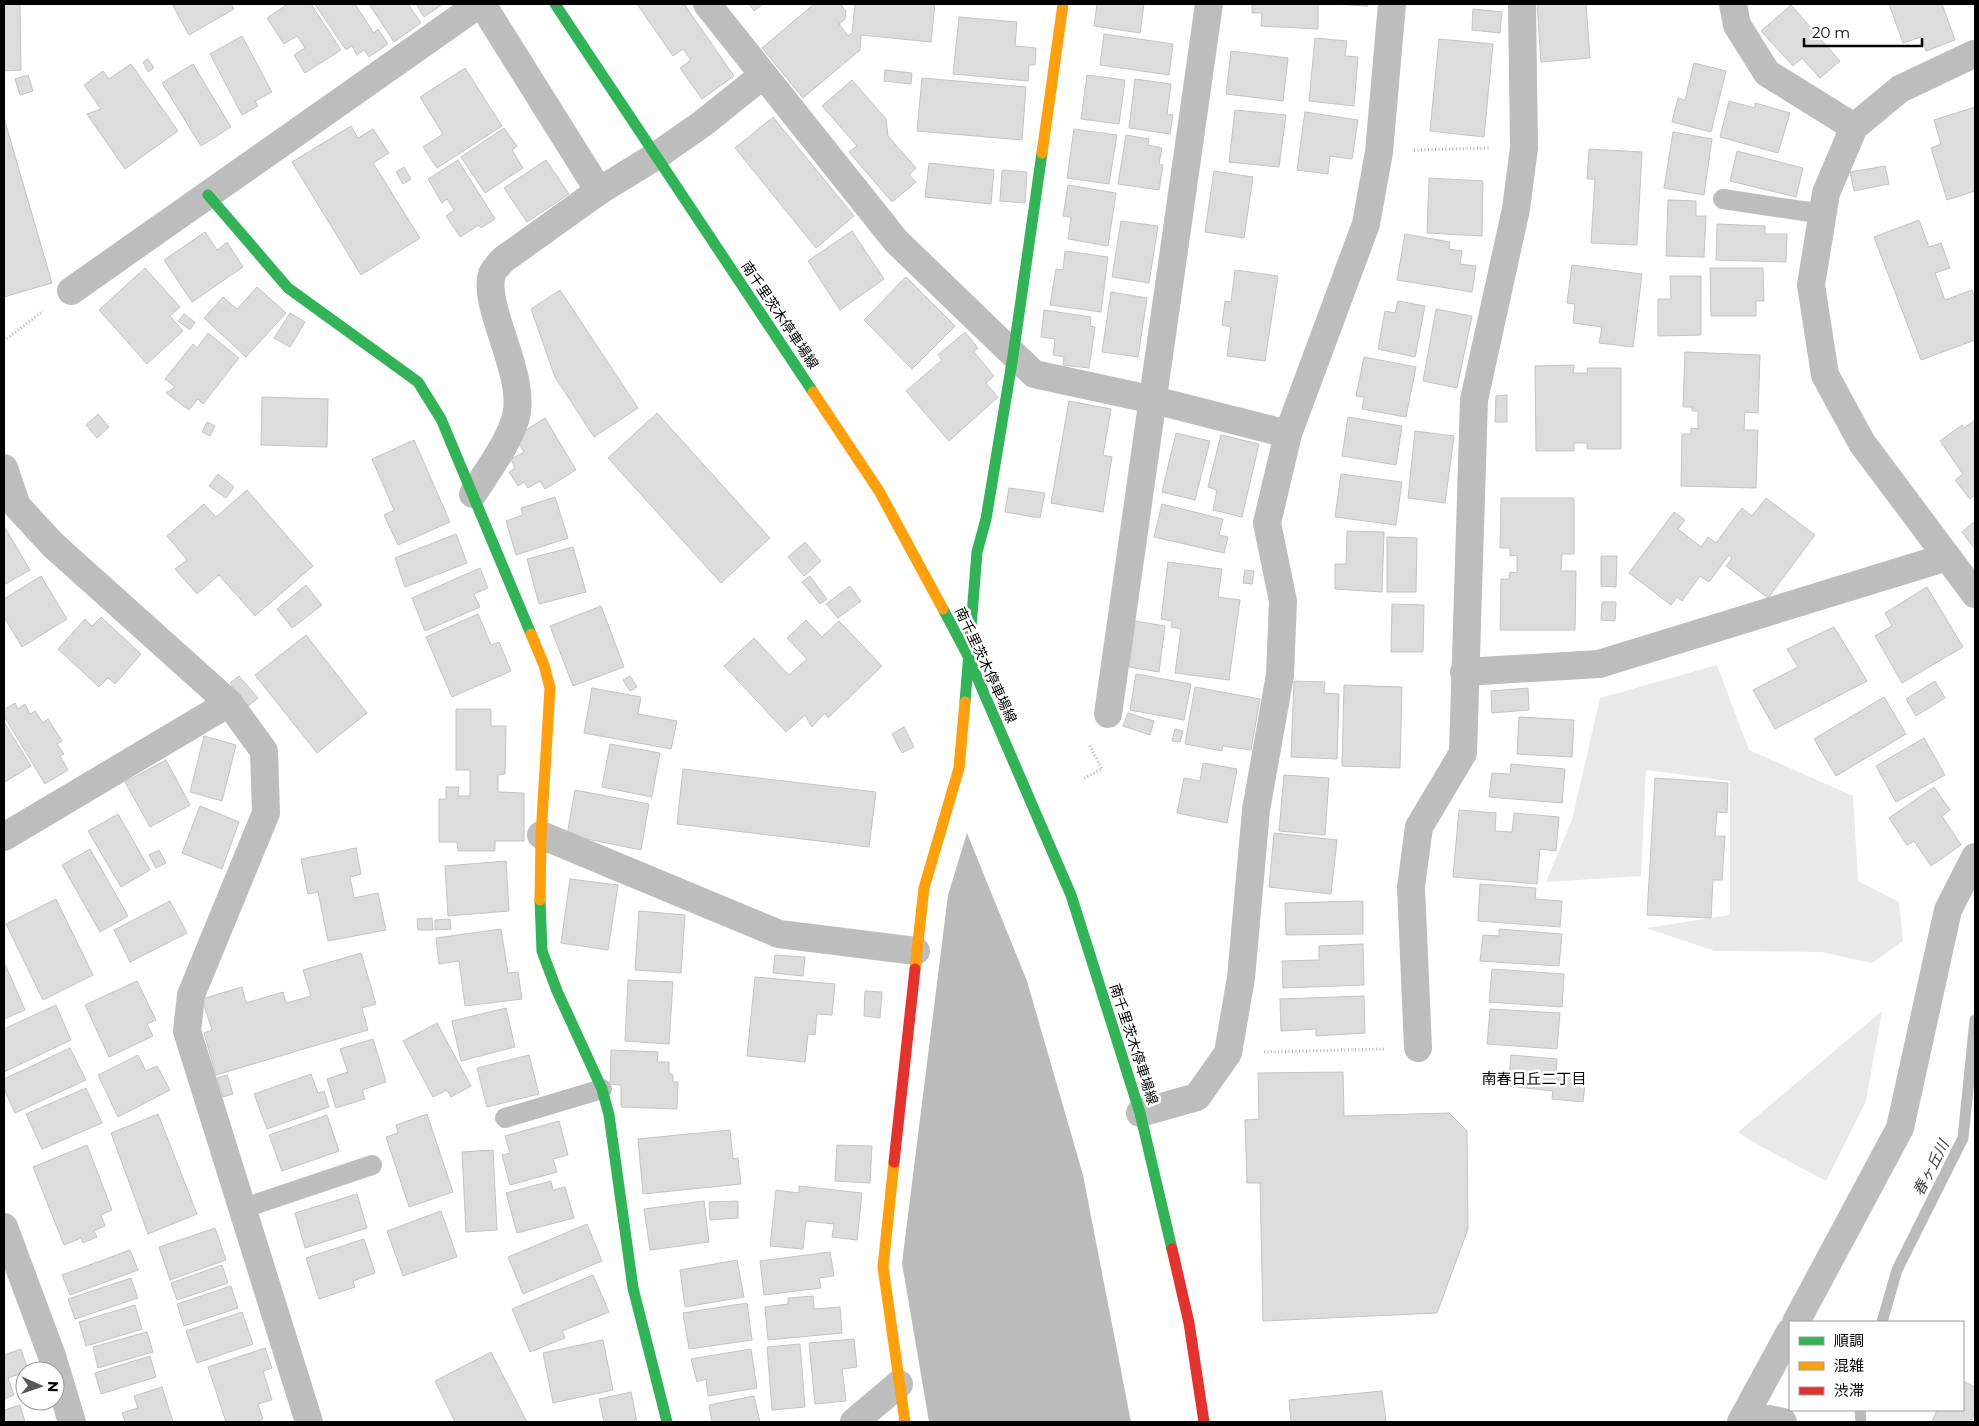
<svg xmlns="http://www.w3.org/2000/svg" width="1979" height="1426" font-family="Montserrat,'Noto Sans JP',sans-serif">
<style>
.green{fill:#e9e9e9}
.water{fill:#bbb}
.lines{fill:none;stroke-linecap:round;stroke-linejoin:round}
.stream{stroke:#bbb;stroke-width:11}
.building{fill:#dcdcdc;stroke:#c4c4c4}
.path{stroke:#b8b8b8;stroke-width:3;stroke-dasharray:1 2.5;stroke-linecap:butt}
.lane{stroke:#bdbdbd;stroke-width:20}
.street{stroke:#bdbdbd;stroke-width:28}
.fast{stroke:#30b455;stroke-width:11}
.slow{stroke:#ff9f0a;stroke-width:11}
.jam{stroke:#e5322d;stroke-width:11}
.labels{text-anchor:middle;stroke-width:5;stroke-linejoin:round;paint-order:stroke}
.street-label{font-size:14px;fill:#000;stroke:#fff}
.neighbourhood-label{font-size:15px;fill:#000;stroke:#fff}
.water-label{font-size:15px;font-style:italic;fill:#3f3f3f;stroke:#fff}
</style>
<rect width="100%" height="100%" fill="#fff"/>
<path class="green" d="M1717,665L1749,750L1853,796L1858,881L1899,902L1903,941L1872,963L1821,952L1715,951L1646,928L1730,915V781L1646,770L1641,876L1546,882L1572,820L1600,698Z
M1882,1011L1866,1101L1826,1181L1749,1140L1738,1132Z"/>
<path class="water" d="M967,833L1027,981L1083,1175L1131,1422H929L902,1263L948,895Z"/>
<g class="lines">
<path class="stream" d="M1882,1322L1897,1270L1963,1138L1975,1020
M1860,1410L1861,1422"/>
</g>
<path class="building" d="M4,4H20L21,70L4,71Z
M172,4H231L234,9L189,35Z
M288,4H311L341,50L305,73L294,55L305,48L297,36L284,44L267,18Z
M315,4H355L374,33L378,29L388,44L369,57L364,50L357,55L352,46L346,50Z
M369,4H408L421,23L394,42Z
M416,4H443L424,17Z
M637,4H684L734,76L702,99L680,68L691,60L683,49L673,56Z
M749,4H763L754,11Z
M814,4H840L846,11L845,19L839,24L848,36L852,33L855,4H935L931,42L861,35L860,50L803,98L762,48Z
M1097,4H1144L1140,33L1094,26Z
M1252,4H1318V29L1261,26L1262,13H1252Z
M1331,4H1368V6Z
M1537,4H1586L1590,58L1541,62Z
M1889,4H1942L1955,40L1926,51L1921,37L1903,43Z
M1791,5L1840,61L1820,78L1802,58L1793,66L1761,31Z
M1473,9L1502,12L1500,33L1472,30Z
M959,17L1017,22L1015,46L1036,48L1035,65H1029L1028,81L953,74Z
M1104,34L1173,44L1169,75L1100,65Z
M242,36L272,92L255,101L258,106L242,115L210,54Z
M1315,38L1347,41L1345,56L1358,57L1354,106L1309,101Z
M1439,39L1493,44L1484,137L1430,131Z
M1231,51L1288,58L1283,101L1226,94Z
M148,59L154,68L148,72L143,62Z
M1694,63L1726,71L1711,132L1672,122L1678,98L1685,100Z
M131,64L178,131L125,169L87,114L101,109L84,85L103,71L109,79Z
M193,64L231,127L201,146L162,83Z
M465,68L502,126L437,168L423,147L443,134L420,97Z
M885,70L912,73L911,84L884,81Z
M28,75L33,91L20,95L15,79Z
M1087,75L1125,80L1119,124L1081,119Z
M922,78L1026,87L1022,140L917,131Z
M1135,79L1171,84L1167,114L1173,115L1170,134L1129,128Z
M852,80L886,119L888,136L916,168L909,175L916,182L892,202L849,152L857,146L822,106Z
M1729,101L1755,108V103L1790,113L1778,153L1720,137Z
M1975,107V191L1947,200L1931,148L1941,144L1934,120Z
M1235,110L1286,115L1279,167L1229,162Z
M1305,112L1358,120L1352,159L1330,156L1328,174L1297,170Z
M773,117L854,216L816,248L735,148Z
M4,118L52,283L4,297Z
M351,126L358,138L373,129L389,153L373,163L420,238L361,275L292,162Z
M504,128L517,146L512,150L523,168L485,193L461,157Z
M1074,129L1117,135L1109,184L1067,178Z
M1673,132L1712,139L1704,195L1664,188Z
M1126,135L1149,139L1148,145L1162,148L1159,164L1163,165L1159,190L1118,184Z
M1589,149L1642,152L1637,245L1591,243L1595,179H1587Z
M1737,151L1803,168L1796,197L1730,181Z
M458,160L495,219L481,228L479,225L460,237L446,216L454,210L447,199L442,203L428,179Z
M546,160L569,194L527,222L504,188Z
M929,163L994,170L991,204L925,197Z
M1885,166L1889,184L1854,191L1850,172Z
M404,167L411,179L403,184L396,172Z
M1002,170L1027,172L1025,203L1000,201Z
M1214,171L1253,177L1244,238L1205,232Z
M1429,178L1483,181L1482,236L1427,233Z
M1068,185L1116,193L1108,246L1068,239L1071,217L1063,216Z
M1668,200L1696,201V216H1706L1704,257L1666,256Z
M1919,220L1929,247L1941,243L1950,268L1935,273L1945,300L1972,290L1975,300V340L1921,360L1874,237Z
M1121,221L1158,226L1149,283L1112,277Z
M1717,224L1765,226V234H1787L1786,262L1716,260Z
M852,231L884,279L840,310L808,261Z
M205,232L217,250L227,242L243,267L192,302L164,260Z
M1405,234L1450,242L1449,249L1462,251L1460,264L1476,266L1472,292L1397,280Z
M1065,251L1108,257L1101,312L1050,305L1056,269L1063,270Z
M1572,265L1642,274L1633,347L1599,343L1602,327L1573,323L1575,304L1567,303Z
M145,268L180,307L170,316L183,331L147,364L99,310Z
M1710,268H1763L1764,301H1756V316H1711Z
M1235,270L1278,276L1265,361L1227,356L1231,327L1222,325L1225,301L1231,302Z
M1670,276H1701V335L1658,336V299H1671Z
M906,277L955,326L912,369L864,320Z
M257,287L286,313L246,357L204,318L223,297L237,309Z
M560,290L638,408L594,437L555,377L531,309Z
M1111,292L1147,298L1138,357L1102,352Z
M1398,301L1425,306L1415,357L1378,349L1385,311L1395,313Z
M1436,309L1472,316L1457,388L1423,381Z
M1044,310L1091,317L1090,326L1095,327L1089,368L1063,365L1064,357L1053,355L1055,339L1041,337Z
M290,313L305,322L290,347L274,338Z
M184,314L195,322L190,330L178,321Z
M965,332L978,348L974,352L994,376L986,383L998,397L949,441L906,391L942,360L938,355Z
M208,333L239,358L203,404L198,399L189,410L166,393L175,387L165,379L193,344L197,348Z
M1685,352L1760,355L1758,413L1745,412L1744,430H1758L1756,488L1681,486L1682,434H1691V428L1698,429V411H1692V407H1683Z
M1364,357L1416,367L1406,417L1362,409L1364,397L1356,396Z
M1574,365L1573,373H1588L1587,368H1621V449H1587V443H1574V451H1536L1535,366Z
M1507,395V422H1495L1496,396Z
M262,397L328,399L327,447L261,445Z
M1069,401L1111,409L1103,455L1112,457L1103,512L1051,503Z
M657,413L770,538L721,583L608,458Z
M98,414L109,427L97,438L86,425Z
M1348,417L1402,426L1396,465L1342,456Z
M545,418L576,470L545,489L540,481L528,488L524,482L518,486L509,472L515,468L511,459L524,452L515,437Z
M1975,420V495L1970,499L1955,480L1963,474L1940,441L1962,425L1964,428Z
M207,422L215,426L210,436L202,432Z
M1415,431L1454,436L1445,503L1408,498Z
M1176,433L1210,441L1195,500L1162,492Z
M1221,435L1259,444L1242,517L1213,510L1217,490L1208,487Z
M414,440L450,522L398,545L384,515L394,510L372,459Z
M218,474L234,487L226,498L209,486Z
M1341,474L1402,482L1396,525L1335,517Z
M1009,488L1045,493L1040,518L1005,512Z
M247,490L313,566L255,616L219,575L197,594L175,569L187,560L167,536L204,504L216,517Z
M555,497L568,538L516,555L506,521L523,515L521,508Z
M1501,498H1574V554H1562L1561,571H1576L1575,630H1500L1501,579H1509L1510,572L1517,573V555L1510,556V548H1500Z
M1766,498L1815,535L1768,598L1726,566L1732,558L1729,555L1709,582L1700,576L1682,601L1677,597L1671,605L1629,573L1674,512L1685,520L1678,529L1701,547L1708,537L1716,543L1742,508L1752,516Z
M1162,504L1223,519L1219,535L1228,537L1224,553L1154,537Z
M1975,521V549L1962,532Z
M4,526L30,570L4,585Z
M1347,531L1384,532L1382,592L1335,589V564H1346Z
M456,534L467,563L405,587L395,558Z
M1387,537L1417,538L1416,592H1387Z
M805,542L821,561L804,576L788,557Z
M573,547L586,592L539,604L527,559Z
M1601,556H1617L1616,587L1601,586Z
M1168,562L1222,569L1218,597L1240,600L1229,680L1175,673L1181,629L1171,627L1172,621L1161,619Z
M480,568L488,588L474,594L480,607L425,631L412,598Z
M1245,570L1254,571L1252,584L1243,583Z
M41,576L67,619L22,647L4,617V599Z
M810,576L827,599L820,604L802,582Z
M306,585L322,605L292,628L277,609Z
M850,586L861,601L838,618L826,604Z
M1927,587L1963,647L1902,683L1875,636L1892,626L1885,613Z
M1602,602H1616L1615,621L1601,620Z
M1392,604L1424,605L1423,652H1391Z
M601,606L624,667L573,686L550,626Z
M478,614L491,645L499,642L511,671L452,697L426,637Z
M101,617L141,654L115,684L108,678L99,687L58,649L85,619L92,626Z
M806,620L822,637L839,621L882,666L828,718L825,713L812,727L805,715L786,732L724,666L754,638L789,675L807,659L787,638Z
M1135,621L1165,626L1159,672L1129,667Z
M1834,627L1867,681L1775,729L1753,690L1798,667L1787,649Z
M306,635L367,713L317,753L255,675Z
M1136,674L1191,684L1184,720L1130,710Z
M239,676L258,698L248,706L230,683Z
M630,676L637,687L630,691L623,680Z
M1294,681L1325,682L1324,693L1339,694L1337,759L1291,757Z
M1935,681L1945,698L1916,716L1906,699Z
M1344,685L1402,687L1400,768L1342,766Z
M1195,687L1260,699L1251,750L1223,746L1222,751L1185,744Z
M592,688L641,697L638,714L677,721L671,749L584,733Z
M1528,688L1529,710L1492,713L1491,691Z
M1884,697L1906,734L1836,776L1814,739Z
M15,703L18,709L25,704L30,714L35,711L43,723L48,719L62,741L57,744L64,754L60,756L68,770L45,784L4,716V710Z
M456,709H491V726H506L505,774L498,775V792L524,793V841H495V851H458L457,842H439V799H446V787H459L458,796H470V770H456Z
M1128,713L1154,721L1150,735L1123,726Z
M1519,717L1574,720L1572,757L1517,754Z
M4,722L31,766L5,782L4,780Z
M904,727L914,747L902,753L892,734Z
M1175,729L1183,731L1180,742L1172,741Z
M204,736L236,745L222,801L190,792Z
M1924,738L1945,775L1896,802L1876,766Z
M610,744L660,753L652,797L602,787Z
M166,760L190,805L150,827L125,782Z
M1203,763L1237,769L1227,823L1177,813L1184,778L1200,781Z
M1511,764L1565,769L1562,803L1489,797L1492,773L1510,774Z
M683,769L876,792L869,847L677,824Z
M1284,775L1329,778L1325,835L1279,831Z
M1655,778L1728,783L1727,813L1717,812L1715,836H1725L1722,880H1713L1711,918L1647,915Z
M1934,787L1950,810L1942,816L1961,845L1931,866L1914,841L1907,845L1889,818Z
M575,790L649,804L641,850L567,835Z
M200,806L239,822L222,869L182,853Z
M1459,810L1496,813L1495,831L1512,832L1514,813L1559,817L1556,851L1540,849L1537,884L1453,877Z
M118,814L150,870L121,887L88,831Z
M1274,833L1337,840L1331,894L1269,887Z
M356,848L361,874L350,877L354,898L378,893L386,930L328,941L318,892L308,894L301,859Z
M90,849L128,916L100,932L62,865Z
M159,850L166,863L156,868L149,855Z
M506,861L509,911L448,916L445,866Z
M570,879L618,885L608,950L561,943Z
M1480,884L1536,888L1535,899L1562,901L1560,927L1478,921Z
M56,899L93,975L43,1000L6,924Z
M170,901L187,933L130,962L114,930Z
M1363,901V934L1286,935L1285,903Z
M639,911L685,915L681,973L635,970Z
M432,918L433,930H418L417,919Z
M450,919L451,929L435,930V920Z
M501,929L508,973L518,972L522,999L465,1006L459,961L439,964L436,938Z
M1499,929L1562,934L1559,966L1480,961L1483,935L1499,936Z
M1363,944L1364,985L1283,988L1282,961L1319,960V946Z
M361,953L376,1004L362,1008L368,1030L216,1075L204,1033L212,1030L202,999L242,987L246,1003L283,992L286,1003L311,996L303,970Z
M775,955L805,957L803,976L773,973Z
M4,962L25,1010L4,1019Z
M1492,969L1564,974L1562,1007L1489,1002Z
M755,977L835,984L832,1015L817,1014L815,1035L808,1034L805,1062L747,1056Z
M628,980L673,982L669,1044L625,1041Z
M137,981L156,1020L147,1024L153,1036L109,1057L85,1005Z
M865,991L882,992L880,1018L864,1016Z
M1364,996L1365,1033L1316,1036V1029L1281,1031L1280,999Z
M56,1005L71,1040L4,1072V1029Z
M506,1008L515,1047L461,1061L452,1021Z
M1490,1009L1560,1013L1557,1049L1487,1044Z
M437,1023L471,1086L451,1097L447,1090L433,1097L403,1041Z
M373,1039L386,1082L362,1090L365,1099L336,1108L327,1079L348,1072L340,1049Z
M70,1048L86,1080L15,1113L4,1089V1079Z
M611,1050L658,1052L657,1062H669V1074L673,1075V1082H678L677,1109L621,1107V1085L610,1084Z
M138,1055L146,1071L157,1066L170,1090L118,1117L98,1075Z
M529,1055L539,1094L487,1107L477,1068Z
M1511,1055L1557,1059L1556,1073L1586,1076L1583,1102L1552,1099L1553,1091L1508,1086Z
M1343,1072L1344,1116L1449,1113L1467,1131L1468,1229L1437,1313L1263,1321L1260,1183H1247L1245,1120L1259,1119L1258,1073Z
M311,1074L318,1093L324,1091L329,1107L267,1129L254,1094Z
M227,1075L233,1094L223,1097L217,1078Z
M86,1088L102,1123L42,1149L26,1114Z
M158,1114L197,1214L148,1234L111,1133Z
M427,1114L453,1192L409,1207L386,1137L398,1133L396,1125Z
M327,1115L339,1151L282,1171L269,1135Z
M559,1121L568,1155L553,1159L557,1172L510,1185L502,1155L510,1153L505,1136Z
M730,1130L733,1159L738,1158L741,1184L643,1194L638,1139Z
M87,1145L112,1210L101,1215L105,1226L94,1231L97,1237L83,1243L81,1238L64,1245L33,1167Z
M837,1145L872,1146L870,1183L835,1181Z
M493,1150L497,1230L466,1232L462,1152Z
M551,1181L553,1190L565,1187L574,1218L517,1233L506,1193Z
M799,1186L862,1193L857,1240L832,1237L834,1224L806,1221L803,1249L770,1246L776,1190L799,1193Z
M357,1194L367,1228L305,1248L295,1213Z
M704,1201L709,1242L650,1250L644,1209Z
M738,1201V1218L710,1220L709,1202Z
M441,1211L457,1257L403,1276L387,1231Z
M587,1224L602,1261L523,1294L508,1257Z
M215,1228L226,1260L170,1280L159,1247Z
M364,1239L375,1273L353,1281L355,1287L319,1299L306,1258Z
M130,1250L138,1270L70,1295L62,1275Z
M830,1252L834,1276L819,1278L821,1288L764,1295L760,1261Z
M737,1260L744,1297L685,1307L680,1270Z
M222,1265L228,1283L177,1300L171,1283Z
M593,1275L609,1312L562,1331L565,1338L530,1352L512,1309Z
M131,1278L138,1298L75,1319L68,1299Z
M231,1286L238,1308L184,1326L177,1304Z
M813,1296L814,1309L840,1307L842,1333L768,1340L765,1307L788,1304V1298Z
M747,1303L752,1340L689,1349L683,1313Z
M135,1305L142,1329L86,1346L79,1322Z
M242,1312L253,1344L197,1363L186,1331Z
M147,1332L153,1352L98,1368L93,1347Z
M854,1339L857,1367L842,1369L846,1401L815,1404L809,1343Z
M603,1340L613,1390L553,1403L543,1353Z
M800,1344L805,1407L772,1410L767,1347Z
M265,1348L272,1368L263,1371L272,1400L258,1404L263,1419L254,1422H226L208,1367Z
M21,1349L28,1371L8,1378L14,1395L4,1399V1355Z
M751,1349L757,1388L708,1396L706,1379L697,1382L691,1359Z
M491,1352L527,1422H455L435,1381Z
M150,1356L156,1377L101,1394L95,1373Z
M1963,1381L1975,1387V1412L1971,1422H1932L1937,1410H1963Z
M162,1387L173,1422H125L122,1413L138,1408L134,1396Z
M1382,1391L1386,1422H1291L1289,1400Z
M631,1392L637,1422H604L599,1399Z
M754,1396L760,1422H712L709,1405Z
M20,1405L25,1422H4V1410Z"/>
<g class="lines">
<path class="path" d="M1414,150L1490,148
M4,341L43,311
M1084,778L1102,769L1089,744
M1264,1052L1385,1049"/>
<path class="lane" d="M1723,199L1823,214
M505,1118L602,1089
M241,1209L372,1165"/>
<path class="street" d="M482,4L599,191
M707,4L896,241L1034,374L1154,400L1288,434
M1733,4L1737,25L1767,73L1854,127
M1974,54L1900,89L1854,127L1826,193L1811,285L1825,375L1862,443L1975,594
M71,291L479,4
M4,468L17,506L53,545L229,703L264,751L266,813L191,995L187,1031L309,1422
M473,494C486,473 514,436 517,411C523,369 482,304 492,274C494,269 500,263 504,259L599,191L656,156L702,124L762,76
M1464,672L1599,664L1947,557
M1108,714L1209,4
M541,835L779,934L916,951
M4,837L229,703
M1418,1048L1411,887L1419,827L1463,753L1474,400L1516,209L1524,148L1522,4
M1140,1113L1197,1097L1228,1053L1241,978L1256,810L1280,675L1283,601L1267,523L1288,434L1366,224L1379,152L1392,4
M4,1227L52,1356L72,1422
M1796,1322L1900,1128L1948,910L1975,857
M1746,1414L1783,1422
M854,1422L899,1384
M1741,1422L1790,1332"/>
<path class="fast" d="M555,4L813,392
M208,195L288,288L418,382L441,419L531,634
M943,609L967,654L1071,895L1140,1113L1172,1249
M965,702L977,552L986,519L1013,356L1042,153
M540,900L542,951L557,991L602,1089L609,1115L633,1288L667,1422"/>
<path class="slow" d="M1042,153L1063,4
M813,392L879,491L943,609
M531,634L544,665L550,688L541,835L540,900
M915,969L924,888L959,768L965,702
M894,1162L883,1267L905,1422"/>
<path class="jam" d="M894,1162L915,969
M1172,1249L1189,1323L1204,1422"/>
</g>
<g class="labels">
<g class="street-label">
<text transform="translate(780 315) rotate(56)" y="5">南千里茨木停車場線</text>
<text transform="translate(986 665) rotate(65)" y="5">南千里茨木停車場線</text>
<text transform="translate(1134 1044) rotate(72)" y="5">南千里茨木停車場線</text>
</g>
<g class="neighbourhood-label">
<text x="1534" y="1084">南春日丘二丁目</text>
</g>
<g class="water-label">
<text transform="translate(1931 1168) rotate(-63)" y="5">春ヶ丘川</text>
</g>
</g>
<rect width="1979" height="1426" fill="none" stroke="#000000" stroke-width="10"/>
<rect x="1789" y="1321" width="175" height="90" fill="#ffffff" stroke="#999999"/>
<rect x="1799" y="1337" width="25" height="8" fill="#30b455" stroke="#999999"/>
<text x="1834" y="1346" font-size="15" fill="#000000">順調</text>
<rect x="1799" y="1362" width="25" height="8" fill="#ff9f0a" stroke="#999999"/>
<text x="1834" y="1371" font-size="15" fill="#000000">混雑</text>
<rect x="1799" y="1387" width="25" height="8" fill="#e5322d" stroke="#999999"/>
<text x="1834" y="1396" font-size="15" fill="#000000">渋滞</text>
<g transform="translate(40 1386) rotate(92)"><circle r="24" fill="#ffffff" stroke="#999999"/>
<path d="M0-4L9 19L0 12L-9 19Z" fill="#595959"/>
<text y="-8" font-size="14" font-weight="bold" text-anchor="middle" fill="#000000">N</text>
</g>
<path d="M1804 38v8h118v-8" fill="none" stroke="#000000" stroke-width="2.5"/>
<text x="1812" y="38" font-size="15" fill="#000000" stroke="#ffffff" stroke-width="4" paint-order="stroke">20 m</text>
</svg>
